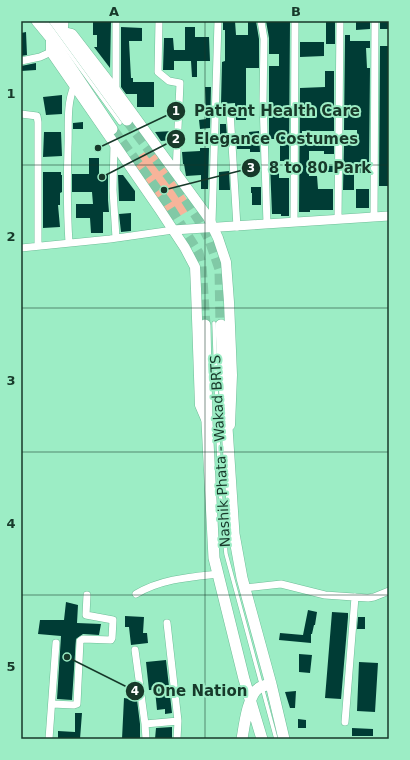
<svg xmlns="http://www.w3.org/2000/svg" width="410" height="760" font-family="'DejaVu Sans',sans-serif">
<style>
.green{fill:#f7b49a}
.building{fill:#003c35}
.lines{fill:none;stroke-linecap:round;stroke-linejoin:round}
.primary-tunnel{stroke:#81c9a6;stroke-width:11;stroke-dasharray:11 5.5;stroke-linecap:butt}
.service-casing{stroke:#6ebe98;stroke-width:4.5}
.minor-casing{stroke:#6ebe98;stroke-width:8}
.tertiary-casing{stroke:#6ebe98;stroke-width:10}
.secondary-casing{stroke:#6ebe98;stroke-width:11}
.primary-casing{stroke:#6ebe98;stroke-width:12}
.service{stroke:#fff;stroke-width:3.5}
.minor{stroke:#fff;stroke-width:7}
.tertiary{stroke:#fff;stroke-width:9}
.secondary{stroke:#fff;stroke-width:10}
.primary{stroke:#fff;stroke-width:11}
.grid{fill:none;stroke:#17392a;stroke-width:1;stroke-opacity:0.55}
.labels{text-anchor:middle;stroke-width:4;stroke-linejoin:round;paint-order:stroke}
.street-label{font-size:14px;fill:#17392a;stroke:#9cedc5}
.leader{fill:none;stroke:#17392a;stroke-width:1.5}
.callout-dot{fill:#17392a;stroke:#9cedc5;stroke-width:1.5}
.mark-label{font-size:12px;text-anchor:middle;font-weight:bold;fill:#fff}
.callout-label{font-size:15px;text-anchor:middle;font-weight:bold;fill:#17392a;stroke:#9cedc5;stroke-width:4;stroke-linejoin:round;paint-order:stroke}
.neatline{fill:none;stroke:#17392a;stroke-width:1.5}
.grid-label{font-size:13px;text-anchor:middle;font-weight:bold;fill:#17392a}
</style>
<rect width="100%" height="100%" fill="#9cedc5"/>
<path class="green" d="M151,148L193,208L168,223L129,162Z"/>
<path class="building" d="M93,21H111L110,68L94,47H97V35H93Z
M223,21H235L236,35H248V21H256L259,39V68H246V120H236L235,103L221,104L222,62L225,61V30H223Z
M266,21H290L289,161H280V139H269V66H279V54H269V38Z
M326,21H335V44H326Z
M356,21H370V29L356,30Z
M380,21H389V29H380Z
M121,27L142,28V41H129L131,78H133V82H154V107H137V94H126L121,87Z
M185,27H195V37H209L210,61H197V77H192L191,61H174V70H163L164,38H173L174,50H185Z
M26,32L27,55L21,56V33Z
M345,35H350V41H370V48H366L367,68H370L369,173H354V190H343L344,142H357V130H344Z
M300,42H324V56L300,57Z
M380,46H389V186H379Z
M36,63V70L21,71V66Z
M325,71H334V131H302V142H334V154H324V151H309V176H317L318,189H333V210H310V212H299L300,88L325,87Z
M205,87H211L210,128L200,129L199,120L206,119Z
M62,95V114L46,115L43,97Z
M83,122V129H73V123Z
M220,124H226L227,136L220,137Z
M173,131L172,140L161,141L155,132Z
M259,131L260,152H250V149H237L236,135L249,134V132Z
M44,132H61L62,156L43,157Z
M200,148H209L208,189H201V175L186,176L184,164H183L182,152L200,151Z
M89,158H99V174H108V200L109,212H103V233H91L90,218H76V204H93L92,192H72V174H89Z
M270,164H279V178H289V216H281V214H272Z
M321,166H334L333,172H320Z
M229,171L230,190H219V172Z
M43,172H61V175H62V192L60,193V205H58L60,227L43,228Z
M118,175H123L135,191V201H119Z
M251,187H261V205H252V193H251Z
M356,189H369V208H356Z
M131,213V231L121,232L119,214Z
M66,602L78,605L77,623L101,624L99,635L83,634L76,639L72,700L57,699L61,636L38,634L40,620H64Z
M308,610L317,612L315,625H314L312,634H311V643L279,640L280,633L303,635Z
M332,612L348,613V617L341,699L325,698Z
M125,616L144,617L143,633H147L148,643L131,645L129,627H125Z
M358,617H365V629H357Z
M299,654L312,655L310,673L299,672Z
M166,660L172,713L165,714V709L157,710L155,690H149L146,662Z
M359,662L378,663L375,712L357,711Z
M296,691L295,708H290L285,692Z
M124,698L137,700L140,724V739H122Z
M75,713H82L80,739H58V731L75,732Z
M298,719L306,720V728H298Z
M172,727V739H155L156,728Z
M352,728L373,729V736H352Z"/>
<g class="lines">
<path class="primary-tunnel" d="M127,120L180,190L200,221L210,240L220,269L221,325
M112,129L167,204L198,253L201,264L205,325"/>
<g class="service-casing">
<path id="service" d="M46,21L120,123
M214,323L220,491L226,554L276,739"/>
</g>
<g class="minor-casing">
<path id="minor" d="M159,21L158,72L169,81L180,83L176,173
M261,21L264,39L263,101L267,224
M64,33L65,21
M21,61L40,57L51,52
M116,91V21
M230,111L237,227
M21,114L37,116L38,122V246
M114,143L113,190L116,238
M374,217L375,21
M338,219L340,21
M294,222L295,21
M212,223L218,21
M69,243C67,211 67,179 68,147C69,126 66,106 74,86
M21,248L110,239L173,230
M245,588L281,584L325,595L368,598L374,597L389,591
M136,594C161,579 190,577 218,574
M167,623L178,721L177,739
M135,650L145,724L146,739
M52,704L74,705L77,704L80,641L83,639L111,640L112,638L113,620L86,615L87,595
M345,722L355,597
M145,724L178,721
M49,739L56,643"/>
</g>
<g class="tertiary-casing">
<path id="tertiary" d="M173,230C245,226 317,221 389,216"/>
</g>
<g class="secondary-casing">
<path id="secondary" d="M64,33H68L72,34L116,91L208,217L218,238L226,262L229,302L232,375L230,425
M51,38V52L160,210L185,248L195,267L196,289L200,405L206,419"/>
</g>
<g class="primary-casing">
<path id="primary" d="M37,21L51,38L112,129
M55,21L127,120
M205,325L207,422L214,558L244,679L262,739
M221,325L223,367L234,534L242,578L271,684L284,739
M242,739C244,727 248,694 259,688C262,686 267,685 271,684"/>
</g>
<use href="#service" class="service"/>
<use href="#minor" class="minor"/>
<use href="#tertiary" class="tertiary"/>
<use href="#secondary" class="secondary"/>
<use href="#primary" class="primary"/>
</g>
<path class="grid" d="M205,21V739M21,165H389M21,308H389M21,452H389M21,595H389"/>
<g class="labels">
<g class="street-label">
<text transform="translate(220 451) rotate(-93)" y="5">Nashik Phata - Wakad BRTS</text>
</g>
</g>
<path class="leader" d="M98 148L176 111M102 177L176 139M164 190L251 168M67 657L135 691"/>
<g class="callout-dot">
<circle cx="98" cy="148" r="4"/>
<circle cx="102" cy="177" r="4"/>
<circle cx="164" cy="190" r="4"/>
<circle cx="67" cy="657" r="4"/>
<circle cx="176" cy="111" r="10"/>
<circle cx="176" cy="139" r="10"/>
<circle cx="251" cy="168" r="10"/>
<circle cx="135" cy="691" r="10"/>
</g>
<g class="mark-label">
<text x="176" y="115">1</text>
<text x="176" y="143">2</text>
<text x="251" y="172">3</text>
<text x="135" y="695">4</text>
</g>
<g class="callout-label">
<text x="277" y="116">Patient Health Care</text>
<text x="276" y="144">Elegance Costumes</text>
<text x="320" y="173">8 to 80 Park</text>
<text x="200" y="696">One Nation</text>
</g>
<rect width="410" height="760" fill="none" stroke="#9cedc5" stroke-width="44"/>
<rect x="22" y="22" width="366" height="716" class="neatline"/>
<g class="grid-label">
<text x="114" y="16">A</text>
<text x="296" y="16">B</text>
<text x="11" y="98">1</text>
<text x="11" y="241">2</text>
<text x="11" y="385">3</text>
<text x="11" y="528">4</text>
<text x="11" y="671">5</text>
</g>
</svg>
